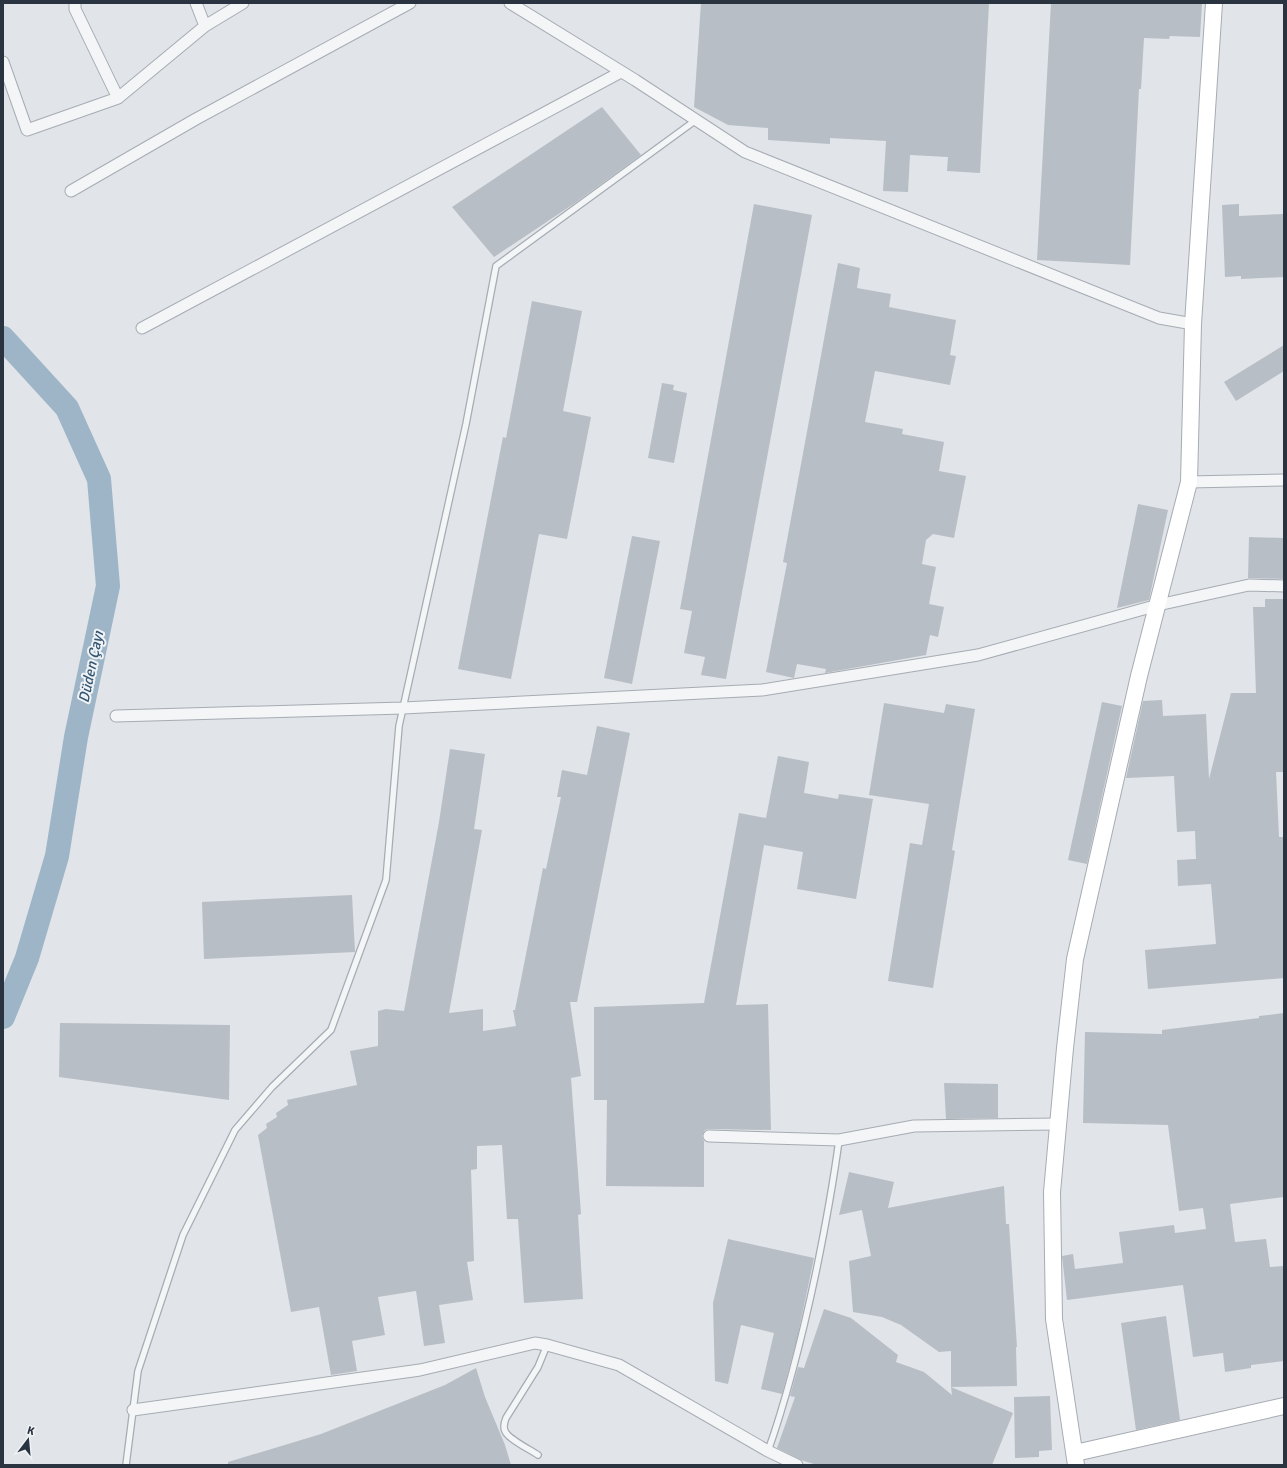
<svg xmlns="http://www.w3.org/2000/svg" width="1287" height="1468" font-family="Signika,sans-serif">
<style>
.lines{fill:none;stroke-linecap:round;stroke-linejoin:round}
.river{stroke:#9db5c7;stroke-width:24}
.building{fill:#b8bec5}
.lane-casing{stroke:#a6acb3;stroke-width:8}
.street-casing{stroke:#a6acb3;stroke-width:13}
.secondary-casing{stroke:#a6acb3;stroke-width:18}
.lane{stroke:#f3f5f7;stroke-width:5.5}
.street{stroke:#f3f5f7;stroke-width:11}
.secondary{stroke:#fff;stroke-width:16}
.labels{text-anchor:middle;stroke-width:4;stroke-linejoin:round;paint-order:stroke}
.water-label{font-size:15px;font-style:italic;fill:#355672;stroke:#f0f3f6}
</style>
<rect width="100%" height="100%" fill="#e1e4e9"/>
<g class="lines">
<path class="river" d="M3,338L67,408L99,479L108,586L76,737L57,856L27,958L3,1017"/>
</g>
<path class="building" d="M701,3H989L980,173L947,171L948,157L910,155L908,192L883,191L886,141L830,138V144L768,140V128L728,125L694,107Z
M1051,3H1202L1200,37L1170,36L1169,39L1144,38L1141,89H1139L1130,265L1037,260Z
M602,107L641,155L575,203L494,257L452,207Z
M754,204L812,215L726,679L701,675L705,657L684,653L692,611L680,609Z
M1239,204V216L1284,214V277L1241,279V276L1225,277L1222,205Z
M838,263L860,268L857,288L891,294L889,307L956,320L950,355L956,356L950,385L875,371L865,422L903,429L902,434L944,442L939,471L966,476L954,538L933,534L926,540L922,564L936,567L929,604L944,607L938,637L930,635L926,655L825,673L826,669L797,664L794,678L766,672L787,563L783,562Z
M532,301L582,311L563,411L591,417L567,539L539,534L511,679L458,669L503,437L506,438Z
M1284,345V371L1236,401L1224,382Z
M662,383L674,385L673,390L687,393L674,463L648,458Z
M1138,504L1168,510L1149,600L1117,608Z
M632,536L660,541L632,684L604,678Z
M1249,537L1284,538V579L1248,578Z
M1265,599H1284V772H1276L1279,837H1284V978L1148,989L1145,950L1216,944L1211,884L1178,886L1177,860L1196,859L1195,831L1177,832L1174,776L1126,778L1143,701L1162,700L1163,716L1206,714L1209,779L1231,693H1256L1253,607H1265Z
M1102,702L1122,706L1087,864L1068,860Z
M884,703L944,713L946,704L975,709L952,850L955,851L933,988L888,981L910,843L922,845L929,804L869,795Z
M597,726L630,733L577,1002H570L581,1076L571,1078L581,1214L578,1215L583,1299L524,1303L518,1219H507L502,1145L477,1146V1169L471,1170L474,1261L467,1262L473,1300L439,1305L445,1343L424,1346L416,1291L378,1297L385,1335L352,1341L357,1371L331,1375L319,1307L291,1312L258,1135L267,1128L266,1124L277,1117L276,1113L288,1105L287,1100L357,1085L350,1051L378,1046V1011L386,1009L404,1011L439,822L450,749L485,754L474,829L482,830L449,1013L483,1009V1031L516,1026L513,1010H515L543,868L546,869L561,797H557L562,770L587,775Z
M778,756L809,762L804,793L838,799L839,794L873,799L856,899L797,889L803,852L764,845L736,1005L768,1004L771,1130L709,1129L705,1130L702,1136L704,1141V1187L606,1186L607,1100H594V1007L704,1003L739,813L766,818Z
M352,895L355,952L204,959L202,902Z
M1284,1013V1197L1230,1204L1235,1242L1266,1239L1270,1267L1284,1266V1361L1251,1365V1368L1225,1372L1223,1353L1193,1357L1183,1285L1067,1300L1062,1256L1073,1254L1075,1269L1123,1263L1119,1232L1174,1225L1175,1233L1206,1229L1203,1208L1179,1211L1168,1125L1083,1123L1085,1032L1162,1034V1030L1259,1018V1016Z
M60,1023L230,1025L229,1100L59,1077Z
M944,1083L998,1084V1118L946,1119Z
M849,1172L894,1182L888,1208L1004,1186L1006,1224H1009L1017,1347H1016L1017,1386L951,1387V1351L939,1352L901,1325L882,1317L853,1312L849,1261L871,1256L862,1210L839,1215Z
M728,1239L814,1258L797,1339L782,1394L761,1389L774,1333L741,1325L728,1384L715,1381L713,1303Z
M824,1309L851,1318L898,1355L896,1362L924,1372L952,1395L951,1387L1013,1413L992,1465H817L801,1460L777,1448L795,1397L790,1396L798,1367L804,1368Z
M1166,1316L1180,1420L1136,1430L1121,1323Z
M476,1368L485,1397L505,1445L511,1465H228V1462L321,1434L445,1385Z
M1050,1396L1052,1450L1039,1451V1457L1015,1458L1014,1397Z"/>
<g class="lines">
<g class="lane-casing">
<path id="lane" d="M768,1451C789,1392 803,1333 816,1272C825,1228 833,1185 839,1140
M538,1455C531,1450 508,1439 505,1431C503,1427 504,1423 506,1418L538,1367L547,1345
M126,1465L138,1371L183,1235L235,1130L272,1087L331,1030L386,880L399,726L466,424L496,266L696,120"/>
</g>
<g class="street-casing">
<path id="street" d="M75,3V9L118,98
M196,3L205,26
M510,3L635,80L745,152L1159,318L1193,324
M3,62L27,130L118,98L205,26L243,3
M71,191L196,119L410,3
M142,328L621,72
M1189,482L1284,480
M116,716L403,708L762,690L978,655L1158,605L1249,585L1284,586
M709,1136L839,1140L914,1126L1058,1124
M133,1410L420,1370L535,1343L547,1345L619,1365L768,1451L797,1465"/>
</g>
<g class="secondary-casing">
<path id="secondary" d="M1075,1453L1284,1406
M1076,1465L1054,1319L1052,1192L1065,1048L1075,959L1139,676L1189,482L1193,324L1214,3"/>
</g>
<use href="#lane" class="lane"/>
<use href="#street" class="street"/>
<use href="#secondary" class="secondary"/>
</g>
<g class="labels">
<g class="water-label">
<text transform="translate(91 667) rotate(-78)" y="5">Düden Çayı</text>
</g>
</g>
<rect width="1287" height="1468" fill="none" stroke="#2a3440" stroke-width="8"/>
<g transform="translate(28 1440) rotate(16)" stroke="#f0f3f6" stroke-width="3" paint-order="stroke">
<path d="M0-3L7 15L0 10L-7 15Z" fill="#2a3440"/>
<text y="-6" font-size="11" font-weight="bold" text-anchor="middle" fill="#2a3440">K</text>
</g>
</svg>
